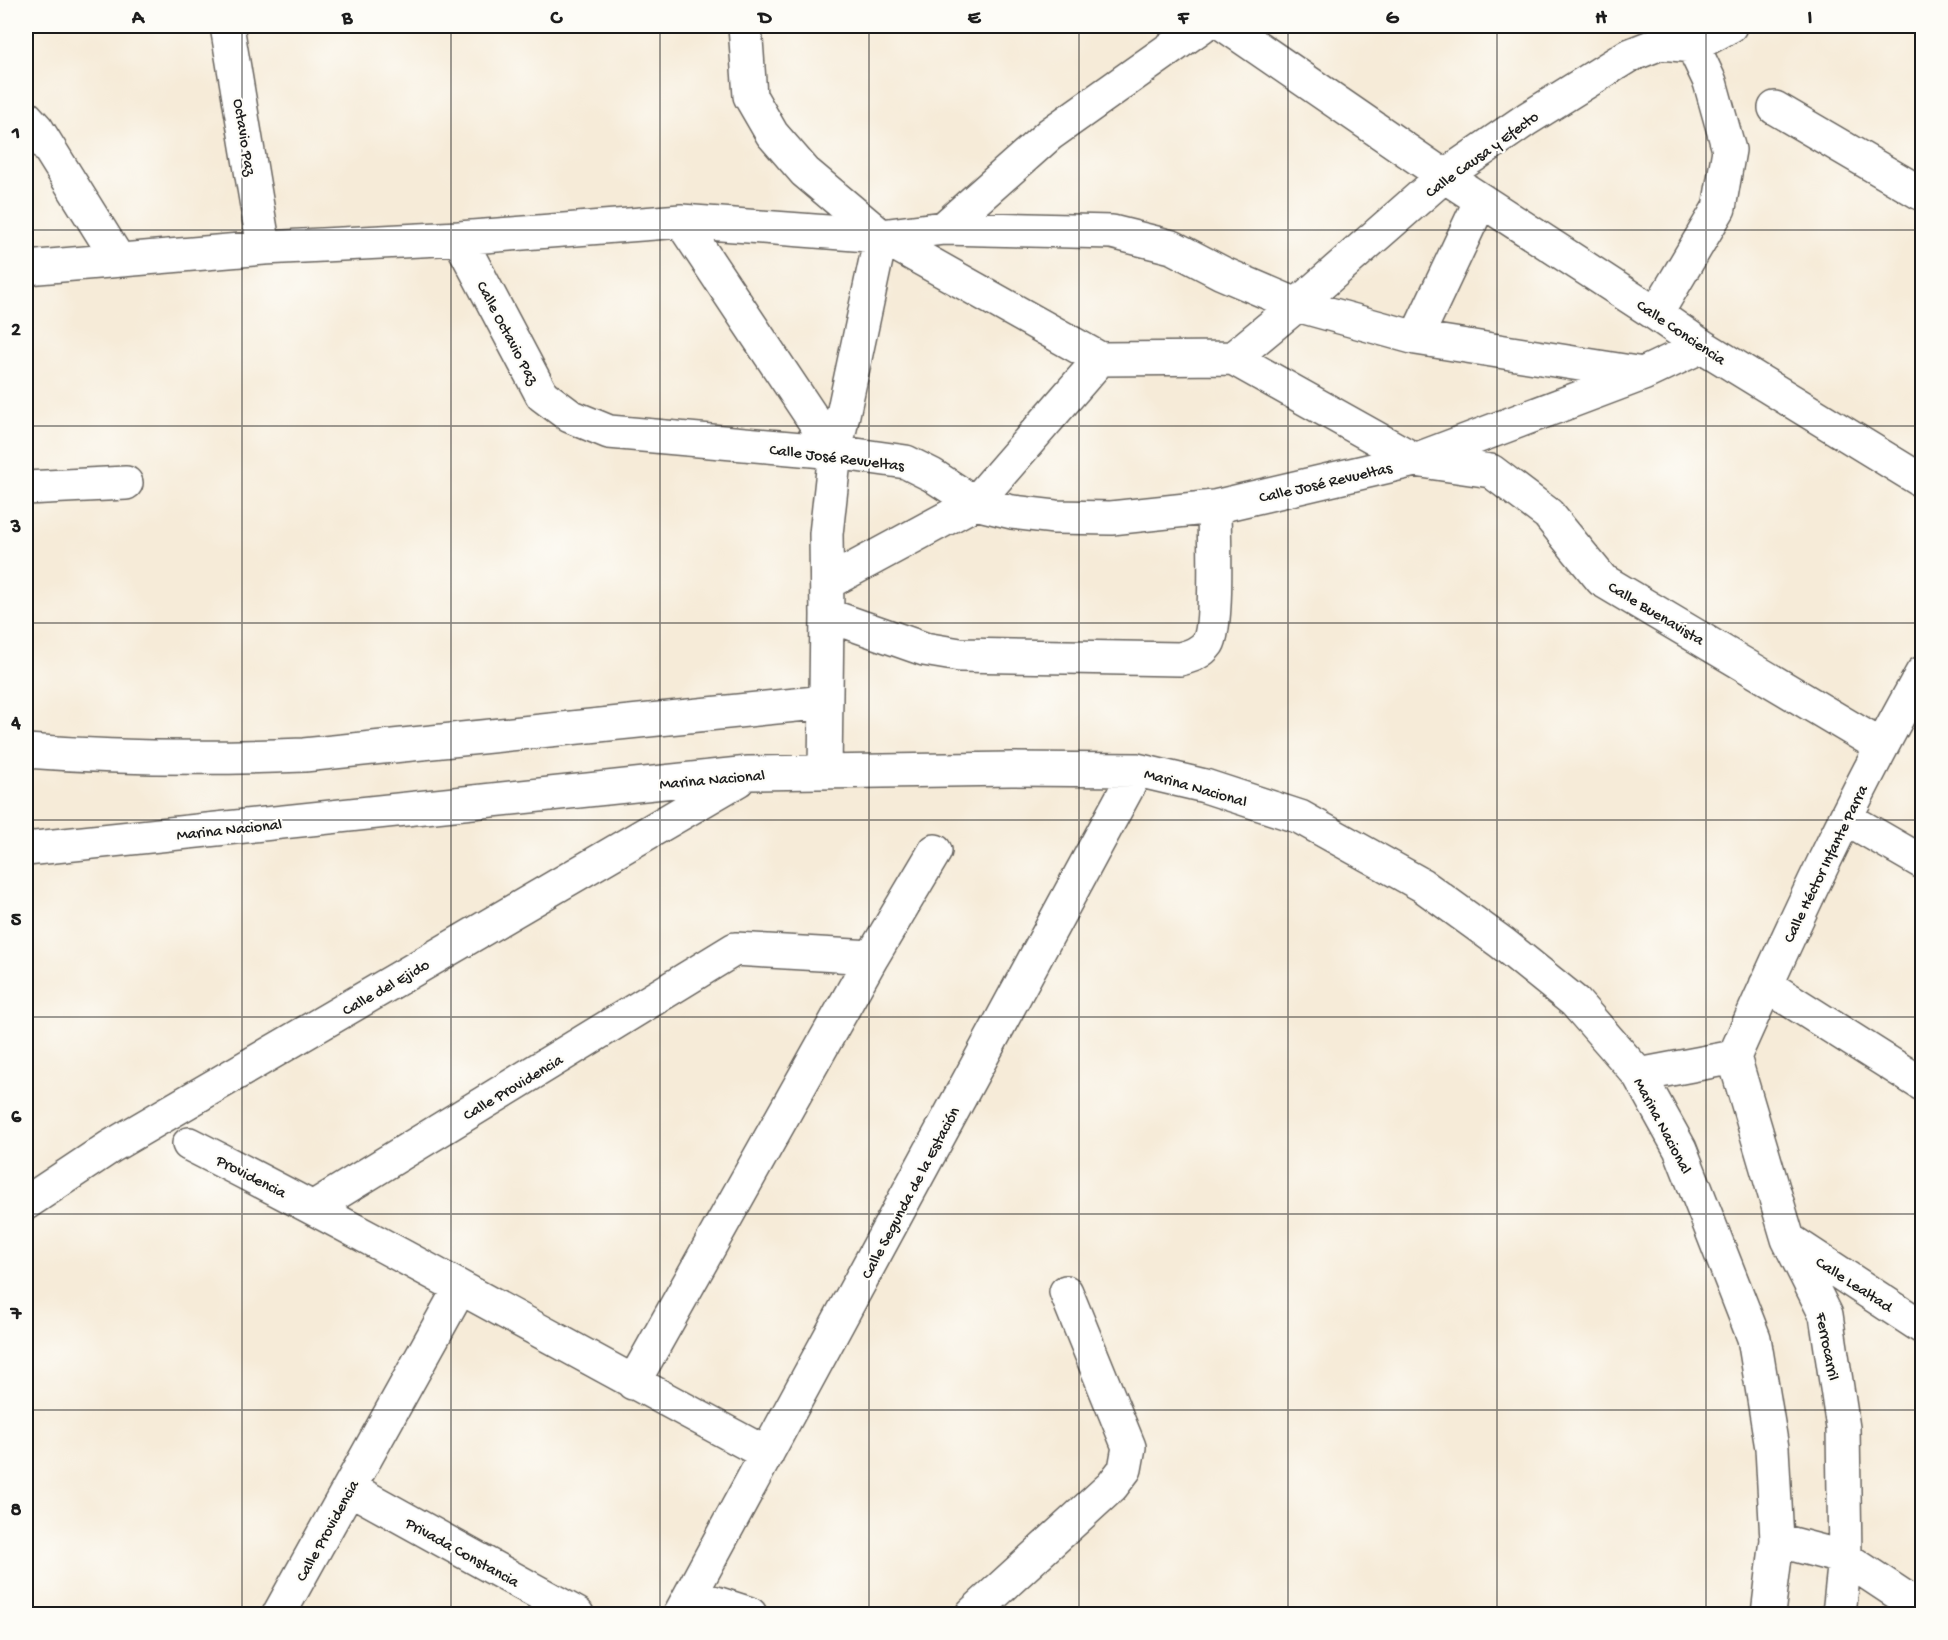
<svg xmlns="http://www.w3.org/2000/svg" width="1948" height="1640" font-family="'Gochi Hand',sans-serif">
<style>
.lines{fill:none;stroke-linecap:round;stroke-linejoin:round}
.minor-casing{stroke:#68645e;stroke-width:36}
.minor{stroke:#fff;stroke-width:33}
.grid{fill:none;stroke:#1c1c1c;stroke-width:1.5;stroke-opacity:0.55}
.labels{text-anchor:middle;stroke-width:4.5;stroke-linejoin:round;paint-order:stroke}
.street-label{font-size:16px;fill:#1c1c1c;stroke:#fdfcf7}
.neatline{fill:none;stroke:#1c1c1c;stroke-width:2}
.grid-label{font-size:20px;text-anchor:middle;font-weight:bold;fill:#1c1c1c}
</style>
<rect width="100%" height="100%" fill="#fdfcf7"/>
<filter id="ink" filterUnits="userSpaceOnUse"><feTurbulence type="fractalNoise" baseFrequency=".0167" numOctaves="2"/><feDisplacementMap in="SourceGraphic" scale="12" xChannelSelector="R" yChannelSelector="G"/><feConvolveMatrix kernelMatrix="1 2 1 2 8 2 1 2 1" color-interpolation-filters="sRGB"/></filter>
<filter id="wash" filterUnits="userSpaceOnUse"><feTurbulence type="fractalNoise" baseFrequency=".008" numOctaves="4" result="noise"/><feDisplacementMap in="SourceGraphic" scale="24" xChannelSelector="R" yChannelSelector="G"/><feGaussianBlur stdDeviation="1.35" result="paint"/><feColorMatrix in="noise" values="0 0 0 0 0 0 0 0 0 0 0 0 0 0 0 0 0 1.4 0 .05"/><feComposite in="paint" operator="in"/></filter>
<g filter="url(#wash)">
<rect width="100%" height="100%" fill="#f6ebd8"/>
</g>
<g filter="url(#ink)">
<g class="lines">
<g class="minor-casing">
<path id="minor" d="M227,26L264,248
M745,26L750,96L772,134L805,172L881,236L1100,359L1233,358L1415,460L1491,471L1548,514L1602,580L1881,746
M1226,26L1444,176L1656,314L1702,346L1922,481
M1775,108L1922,194
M26,117L37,129L118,259
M681,221L835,452
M944,228L1050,134L1202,26
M459,238L542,395L570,416L609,432L835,452L906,462L932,475L975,503L1012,512L1055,517L1111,518L1214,507L1415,460L1643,374L1702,346
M26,268L264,248L459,238L681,221L881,236L944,228L1112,232L1172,247L1222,273L1297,305L1416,338L1643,374
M1656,314L1719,208L1729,150L1710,82L1693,46
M1416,338L1481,200
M1233,358L1297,305L1444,176L1527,119L1628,56L1661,43L1693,46L1730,26
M26,488L126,483
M827,583L975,503L1100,359
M827,615L924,649L960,655L1180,659C1191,656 1201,653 1208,643C1218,627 1214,531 1214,507
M26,751C118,758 211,759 304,755L826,702
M825,772L827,615L826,534L835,452L881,236
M1846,818L1922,862
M26,849L749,773L1011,769L1137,770L1205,786L1300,817L1422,885L1502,943L1575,1002L1639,1075L1680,1149L1754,1338L1772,1448L1777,1540L1768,1614
M1766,985L1922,1084
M1734,1057L1788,1239L1826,1315L1843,1428L1845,1558L1839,1614
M1734,1057C1792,927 1852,797 1922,673
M1639,1075L1734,1057
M189,1144C384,1243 574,1351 767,1454
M26,1203L110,1147L738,780
M314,1207L735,949L872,957
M1788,1239L1922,1327
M633,1383L872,957L935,851
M349,1488L577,1614
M1777,1540L1845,1558L1922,1609
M691,1595L750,1614
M279,1614L460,1288
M680,1614L1137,770
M972,1614L1112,1486L1125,1469L1129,1447L1066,1292"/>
</g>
<use href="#minor" class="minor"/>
</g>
</g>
<path class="grid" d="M242,26V1614M451,26V1614M660,26V1614M869,26V1614M1079,26V1614M1288,26V1614M1497,26V1614M1706,26V1614M26,230H1922M26,426H1922M26,623H1922M26,820H1922M26,1017H1922M26,1214H1922M26,1410H1922"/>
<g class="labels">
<g class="street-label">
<text transform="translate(246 137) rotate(81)" y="6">Octavio Paz</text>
<text transform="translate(1481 153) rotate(-36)" y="6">Calle Causa y Efecto</text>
<text transform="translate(1682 331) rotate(34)" y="6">Calle Conciencia</text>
<text transform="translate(509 332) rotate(62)" y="6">Calle Octavio Paz</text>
<text transform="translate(837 456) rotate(7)" y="6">Calle José Revueltas</text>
<text transform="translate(1325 481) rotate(-13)" y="6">Calle José Revueltas</text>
<text transform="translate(1657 612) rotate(31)" y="6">Calle Buenavista</text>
<text transform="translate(712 778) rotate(-5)" y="6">Marina Nacional</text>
<text transform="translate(1196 786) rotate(16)" y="6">Marina Nacional</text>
<text transform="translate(229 828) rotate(-6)" y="6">Marina Nacional</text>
<text transform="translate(1824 863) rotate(-64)" y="6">Calle Héctor Infante Parra</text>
<text transform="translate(385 986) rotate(-30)" y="6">Calle del Ejido</text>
<text transform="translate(512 1086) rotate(-31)" y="6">Calle Providencia</text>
<text transform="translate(1664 1125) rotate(62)" y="6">Marina Nacional</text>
<text transform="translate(252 1175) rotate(27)" y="6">Providencia</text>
<text transform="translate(909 1192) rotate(-62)" y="6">Calle Segunda de la Estación</text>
<text transform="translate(1855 1283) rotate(33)" y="6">Calle Lealtad</text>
<text transform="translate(1829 1346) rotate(79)" y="6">Ferrocarril</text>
<text transform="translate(326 1530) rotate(-61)" y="6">Calle Providencia</text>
<text transform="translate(463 1551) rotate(29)" y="6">Privada Constancia</text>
</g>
</g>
<rect width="1948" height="1640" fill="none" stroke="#fdfcf7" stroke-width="66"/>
<rect x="33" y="33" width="1882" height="1574" class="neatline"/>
<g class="grid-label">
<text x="138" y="23">A</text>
<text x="347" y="23">B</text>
<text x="556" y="23">C</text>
<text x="765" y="23">D</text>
<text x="974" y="23">E</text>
<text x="1183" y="23">F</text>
<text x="1392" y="23">G</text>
<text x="1601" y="23">H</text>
<text x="1810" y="23">I</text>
<text x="16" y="138">1</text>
<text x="16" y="335">2</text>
<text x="16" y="532">3</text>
<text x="16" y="728">4</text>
<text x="16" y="925">5</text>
<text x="16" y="1122">6</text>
<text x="16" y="1319">7</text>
<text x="16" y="1515">8</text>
</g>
</svg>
